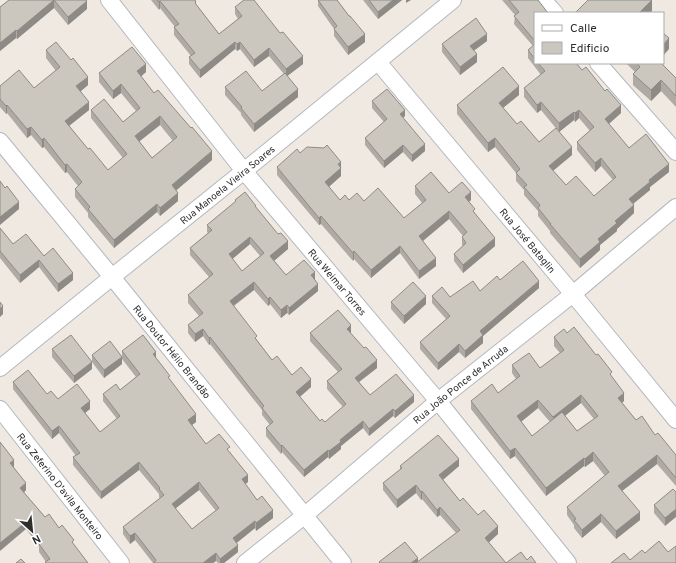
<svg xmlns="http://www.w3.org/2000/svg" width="676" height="563" font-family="Overpass,sans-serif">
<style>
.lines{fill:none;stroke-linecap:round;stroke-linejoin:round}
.minor-casing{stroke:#b4b7c1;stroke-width:18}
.minor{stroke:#fff;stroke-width:16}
.wall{fill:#afaba4;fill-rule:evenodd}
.shaded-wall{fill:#8e8b86}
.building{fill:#cbc7bf;stroke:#8e8b86;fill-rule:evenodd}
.labels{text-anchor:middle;stroke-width:3.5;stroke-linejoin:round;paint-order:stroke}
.street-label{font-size:10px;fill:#2e2e2e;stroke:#fff}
</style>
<rect width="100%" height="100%" fill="#efe9e1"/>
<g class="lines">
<g class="minor-casing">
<g id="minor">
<path id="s1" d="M109,0L244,171L438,401L568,563"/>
<path d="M543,0L555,13"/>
<path id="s2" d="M378,62L573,294L676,420"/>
<path d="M598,63L676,152"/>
<path id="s3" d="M0,141L112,277L343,563"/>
<path id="s4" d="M0,368L112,277L244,171L453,0"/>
<path id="s5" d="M0,409L121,563"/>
<path id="s6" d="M245,563L304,516L438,401L573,294L676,207"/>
</g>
</g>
<use href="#minor" class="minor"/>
</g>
<path class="wall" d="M9,0H86L87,9L68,25L54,8L17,39L16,38L0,51V7Z
M151,0H195L196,5L219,34L238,19L235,14V7L303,64L287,76L298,97L254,132L241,115V113L225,95V87L262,91L284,74L269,56L254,67L240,49L237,51L235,49L200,78L189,64V57L191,56L174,35V27H175L160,8L159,10Z
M318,0H337L349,16L365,42L348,55L334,36V29L318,6Z
M363,0H402L378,19Z
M502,0H538L535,13V63H576L621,113L609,124L629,148L669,172L650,187V190L633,204L634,213L617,229V231L600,245V250L580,268L550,233V231L538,216V211L524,195V190L516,181V173L495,147L488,152L457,114V105L519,95L503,108L517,124L539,142L572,155L553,171L566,185L594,196L613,180L601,166L595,172L577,150V142L590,131L579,118L575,122L574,120L559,132L541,110L537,113L524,97V88L541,75L528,58V50L533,46L514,24L515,15Z
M487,41L474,51L477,62L460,75L442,52V44Z
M46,50L88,85L81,91L89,110L69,126L88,149L108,170L123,158L91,118V110L123,122L136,111L121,93L113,99L99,82V73L146,72L141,76L154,93L212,160L176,190L178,201L160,216L157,212L114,248L88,217V213L75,197V189L78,186L67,172L65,173L44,147L42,148L31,135L27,138L7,113L6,114L0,107V86L34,88L56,71L46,58ZM160,125L173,141L152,158L139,141Z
M626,63H661L676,78V107L661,91L651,101L633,85V74L635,72Z
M372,101L405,116L403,118L425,151L412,162L403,152L384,168L365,145V138L384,122L372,108Z
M300,153L341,162V176L329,187L340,200H349L364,201L404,218L422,203L415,194V186L449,193L471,200L469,202L475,214L495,246L463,273L454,261V254L463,246L462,245V237L463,236L449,219L423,241L436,266L419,279L400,253L371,278L354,259L353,261L321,224L319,225L277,175V167Z
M235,200L256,208L288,249L274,261L286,275L315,279L318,291L289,315L287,313L281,318L270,304L268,306L254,290L234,306L257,340L272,360L292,375L311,387L300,397L320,421L325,422L343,407L327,389V381L338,372L310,341V333H351H350L377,368L359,382L370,395L414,402L395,418L393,416L369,436L363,428L341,446V449L329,459L328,457L304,477L282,452L281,454L266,436V428L270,425L262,415V410L210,344L209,345L203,336L195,342L188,333V325L199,316L188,303V295L209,277L190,255V248L208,233L207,232V225L235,202ZM250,244L260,256L242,271L232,259Z
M0,228L13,244L44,256L73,280L58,292L39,267L20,283L0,258Z
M500,280L539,288L483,336V343L465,358L459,352L438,370L420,349V342L446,319L432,303V296L450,297L480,291Z
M391,302L426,304L404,324L391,309Z
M567,333L612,377L624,401L622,403L636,420L655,435L676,455V486L657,464L622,491L640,520L616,539L601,522L582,538L574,528V525L567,515V507L605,476L593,461L585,467L584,466L546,496L515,456L510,459L471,409V401L498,393L516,379L512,373V365L540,368L560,353L554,346V337ZM581,403L594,419L577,431L565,416ZM538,408L550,422L532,436L521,422Z
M52,349L92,369L74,383L52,357Z
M122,351L156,358L196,422L192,425L206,444L230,452L248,482L245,484L257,500L273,518L256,531L255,528L236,543L238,552L224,563H218L216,561L213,563H153L135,540L130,544L123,534V527L160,498L159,497V494L139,470L101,499L73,465V457L76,456L59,433L52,439L13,389V382L47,394L58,399L90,409L85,413L100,432L117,419L103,401V394L120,390L136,377L122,359V364L104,378L92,362V355L122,356ZM199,490L216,511L192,529L175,509Z
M400,466H459L443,480L460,501L478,515L498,534L488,542L506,563H379V562H418L456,533L440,515L437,517L422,499L421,500L416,493L397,508L383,490V483L400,470Z
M14,467L26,490L24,493L45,517L59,528L74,545L88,563H45L46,562L39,552V546L26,529Z
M673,489L665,526L654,513V505Z"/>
<path class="shaded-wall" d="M54,0V8L17,39V31Z
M393,0H402L378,19V12Z
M406,0H411L406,3Z
M652,0V11L650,13H640V12Z
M87,1V9L68,25V17Z
M160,1V8L159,10V2Z
M16,30V38L0,51V43Z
M365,34V42L348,55V47Z
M487,34V41L470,53V46Z
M669,38V49L663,56V45Z
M235,42V49L200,78V70Z
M240,42V49L237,51V44Z
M269,48V56L254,67V60Z
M477,54V62L460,75V67Z
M303,56V64L286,77V69Z
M146,64V72L137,80V71Z
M88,77V85L76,95V86Z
M661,80V91L651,101V90Z
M121,84V93L113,99V91Z
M519,86V95L499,111V103Z
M298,89V97L254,132V124Z
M89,102V110L65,129V121Z
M541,102V110L537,113V105Z
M7,105V113L6,114V106Z
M621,105V113L605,127V119Z
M405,110V116L400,120V114Z
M579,110V118L575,122V113Z
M574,112V120L559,132V123Z
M160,116V125L135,145V136Z
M31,127V135L27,138V129Z
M44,138V147L42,148V140Z
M495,138V147L488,152V143Z
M425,144V151L412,162V155Z
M403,145V152L384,168V161Z
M572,147V155L549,174V166Z
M212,151V160L172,194V185Z
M601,158V166L595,172V163Z
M341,162V176L325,190V182L338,164Z
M67,164V172L65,173V165Z
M669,164V172L650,187V190L629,207V199L649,180Z
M471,192V200L465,205V197Z
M178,193V201L160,216V208Z
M19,202V209L0,225V217Z
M157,204V212L114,248V240Z
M634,205V213L617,229V231L600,245V250L580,268V259L598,239L615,221Z
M449,211V219L419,244V236Z
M321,216V224L319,225V218Z
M250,237V244L229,262V254Z
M495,238V246L463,273V265Z
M288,241V249L270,264V256Z
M400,246V253L371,278V270Z
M354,251V259L353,261V253Z
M436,258V266L419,279V271Z
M39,260V267L20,283V275Z
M315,272V280L311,275Z
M73,273V280L58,292V284Z
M539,281V288L483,336V343L465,358V351L480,331Z
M254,282V290L230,308V301Z
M318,284V291L289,315V308Z
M426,296V304L404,324V316Z
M270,297V304L268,306V299Z
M287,305V313L281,318V310Z
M3,306V314L0,317V309Z
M351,325V333L347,336V329Z
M203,329V336L195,342V334Z
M210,337V344L209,345V338Z
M459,344V352L438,370V363Z
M156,352V359L153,354Z
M122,357V364L104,378V370Z
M377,360V368L355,385V378Z
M92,362V369L74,383V376Z
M311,379V387L296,400V392Z
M624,393V401L618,406V398Z
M414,395V402L395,418V411Z
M581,395V403L553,425V417Z
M538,400V408L517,425V416Z
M90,401V409L81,416V408Z
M393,409V416L369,436V429Z
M196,414V422L188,428V420Z
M363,421V428L341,446V449L329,459V451L340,440Z
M59,426V433L52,439V431Z
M282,445V452L281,454V446Z
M515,448V456L510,459V451Z
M328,450V457L304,477V470Z
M593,452V461L585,467V459Z
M657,455V464L618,494V486Z
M584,458V466L546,496V488Z
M459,459V466L439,483V475Z
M14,460V468L10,463Z
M139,462V470L101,499V492Z
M248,475V482L242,487V479Z
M199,482V490L172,511V504Z
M26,483V490L20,496V488Z
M416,485V493L397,508V500Z
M422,491V499L421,500V492Z
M440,507V515L437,517V510Z
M676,509V517L665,526V518Z
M273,510V518L256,531V523Z
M640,512V520L616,539V531Z
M601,514V522L582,538V530Z
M255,521V528L233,546V538Z
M26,522V529L0,551V543Z
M498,526V534L485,546V538Z
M135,533V540L130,544V536Z
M238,545V552L224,563H220V559Z
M216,553V561L213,563H203Z
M418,558V563H411Z"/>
<path class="building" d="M9,0H86L87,1L68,17L54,0L17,31L16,30L0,43V7Z
M157,0H195L196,2L195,3L219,34L242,16L235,7L244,0H254L280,33L283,32L303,56L286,69L269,48L254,60L240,42L237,44L235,42L200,70L189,57L195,53L174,27L179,24L160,1L159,2Z
M318,0H337L349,16H350L365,34L348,47L334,29L337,26Z
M369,0H393L378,12Z
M509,0H538L548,13H535V41L514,16L519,12Z
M588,0H652L640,12L641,13H575Z
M476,18L487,34L470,46L477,54L460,67L442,44Z
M663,33L669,38L663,45Z
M56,42L71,60L73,58L88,77L76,86L89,102L65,121L88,149L90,148L108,170L127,154L91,110L104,99L123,122L140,108L121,84L113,91L99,73L132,47L146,64L137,71L154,93L158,90L191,128L192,127L212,151L172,185L178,193L160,208L157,204L114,240L88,209L90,207L75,189L82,182L67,164L65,165L44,138L42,140L31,127L27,129L7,105L6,106L0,99V86L19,70L34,88L60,67L46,50ZM160,116L177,137L152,158L135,136Z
M535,44V59L528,50Z
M538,63H576L582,70L586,67L605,91L607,89L621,105L605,119L629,148L646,134L669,164L649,180L650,182L629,199L634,205L615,221L617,223L598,239L600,242L580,259L550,224H551L538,208L540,205L524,187L527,185L516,173L520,169L495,138L488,143L457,105L503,67L519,86L499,103L517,124L521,121L539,142L556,128L572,147L549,166L566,185L576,176L594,196L616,177L601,158L595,163L577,142L594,127L579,110L575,113L574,112L559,123L541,102L537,105L524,88L545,71Z
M637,63H661L676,78V96L661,80L651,90L633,74L640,67Z
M246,71L262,91L285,73L298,89L254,124L241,108L242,107L225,87Z
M387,89L405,110L400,114L425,144L412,155L403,145L384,161L365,138L387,119L372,101Z
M327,145L341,162L338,164L341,168L325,182L340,200L345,195L349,200L357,193L364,201L378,188L404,218L426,200L415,186L431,172L449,193L462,182L471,192L465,197L475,209L473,211L495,238L463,265L454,254L466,243L462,237L467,232L449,211L419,236L436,258L419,271L400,246L371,270L354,251L353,253L321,216L319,218L277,167L297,149L300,153L307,147L324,148Z
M0,181L5,188L7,186L19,202L0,217Z
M245,192L256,206H255L278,234L281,233L288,241L270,256L286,275L304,260L315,272L311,275L318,284L289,308L287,305L281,310L270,297L268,299L254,282L230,301L257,336L255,338L272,360L277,356L292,375L301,367L311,379L296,392L320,421L322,419L325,422L346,404L327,381L342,369L310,333L338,310L351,325L347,329L364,348L366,347L377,360L355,378L370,395L396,374L414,395L395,411L393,409L369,429L363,421L340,440L341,442L329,451L328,450L304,470L282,445L281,446L266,428L273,422L262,408L264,406L210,337L209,338L203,329L195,334L188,325L203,313L188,295L213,274L190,248L212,230L207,225L236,201L235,200ZM250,237L264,253L242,271L229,254Z
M0,228L13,244L26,234L44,256L53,248L73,273L58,284L39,260L20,275L0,251Z
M523,261L539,281L480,331L483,335L465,351L459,344L438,363L420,342L450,316L432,296L442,287L450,297L473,281L480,291L497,276L500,280Z
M413,282L426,296L404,316L391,302Z
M0,302L3,306L0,309Z
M574,327L596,355L598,354L612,372L610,374L624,393L618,398L636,420L642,416L655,435L658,433L676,455V478L657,455L618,486L640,512L616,531L601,514L582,530L574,520L576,519L567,507L609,472L593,452L585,459L584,458L546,488L515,448L510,451L471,401L492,384L498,393L520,376L512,365L529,353L540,368L564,350L554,337L564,329L567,333ZM581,395L598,416L577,431L562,412L532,436L517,416L538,400L553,417Z
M71,335L92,362L74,376L52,349Z
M143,335L156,352L153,354L170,376L168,377L196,414L188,420L206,444L219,434L230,447L227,449L248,475L242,479L257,500L262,496L273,510L256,523L255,521L233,538L238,545L220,559L216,553L203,563H154L156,560L135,533L130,536L123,527L164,495L159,489L160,488L139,462L101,492L73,457L80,453L59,426L52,431L13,382L28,370L47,394L51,391L58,399L77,384L90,401L81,408L100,432L120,416L103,394L116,384L120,390L140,374L122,351ZM199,482L219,508L192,529L172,504Z
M110,341L122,357L104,370L92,355Z
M438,435L459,459L439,475L460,501L463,498L478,515L484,510L498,526L485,538L506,563H416L460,530L440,507L437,510L422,491L421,492L416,485L397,500L383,483L402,468L400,466Z
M0,442L14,460L10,463L26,483L20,488L45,517L49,514L59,528L62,525L74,540L72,542L88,563H46L45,562L50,559L39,544L41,542L26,522L0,543Z
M673,489L676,492V509L665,518L654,505Z
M659,541L668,552L676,546V563H611L624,553L630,560L642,550L645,553Z
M405,542L418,558L411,563H380L379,562Z
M521,552L527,560L531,556L536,563H506Z
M21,559L25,563H16Z"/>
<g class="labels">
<g class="street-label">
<text dy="4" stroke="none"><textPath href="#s4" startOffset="292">Rua Manoela Vieira Soares</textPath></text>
<text dy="4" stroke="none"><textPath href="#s2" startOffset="233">Rua José Bataglin</textPath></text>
<text dy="4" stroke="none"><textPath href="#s1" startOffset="363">Rua Weimar Torres</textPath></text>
<text dy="4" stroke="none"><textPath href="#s3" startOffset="272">Rua Doutor Hélio Brandão</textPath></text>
<text dy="4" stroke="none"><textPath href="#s6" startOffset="280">Rua João Ponce de Arruda</textPath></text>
<text dy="4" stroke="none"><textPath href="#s5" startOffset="98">Rua Zeferino D'avila Monteiro</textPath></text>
</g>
</g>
<rect x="534" y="12" width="130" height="52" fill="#ffffff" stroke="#ababab"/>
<rect x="542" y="25" width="20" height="6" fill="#ffffff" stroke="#ababab"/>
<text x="570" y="32" font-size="12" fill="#2e2e2e">Calle</text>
<rect x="542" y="42" width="20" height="12" fill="#cbc7bf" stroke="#ababab"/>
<text x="570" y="52" font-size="12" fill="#2e2e2e">Edificio</text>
<g transform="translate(32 531) rotate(153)" stroke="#ffffff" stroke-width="3" paint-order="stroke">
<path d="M0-3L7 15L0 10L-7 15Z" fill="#2e2e2e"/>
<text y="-6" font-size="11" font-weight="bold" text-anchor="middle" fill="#2e2e2e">N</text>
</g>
</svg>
